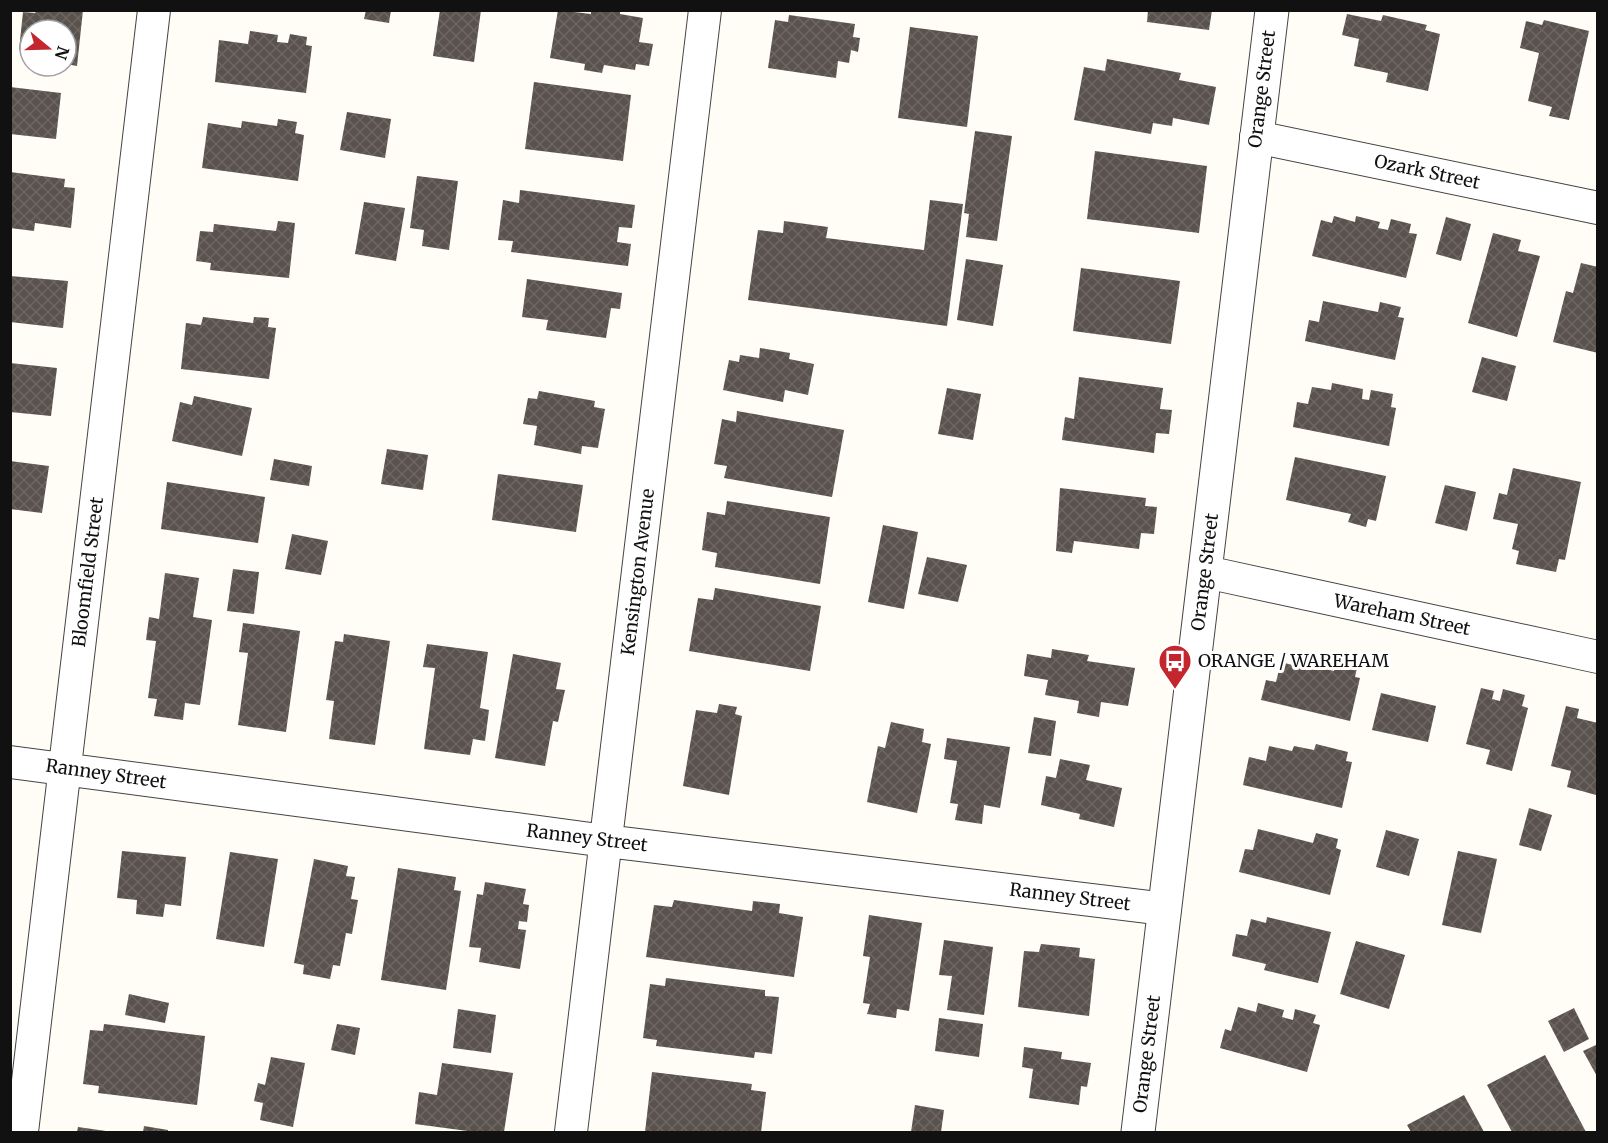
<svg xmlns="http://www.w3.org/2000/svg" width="1608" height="1143" font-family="Merriweather,serif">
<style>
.building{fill:url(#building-cross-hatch)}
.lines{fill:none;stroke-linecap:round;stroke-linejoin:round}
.minor-casing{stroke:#444;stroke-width:34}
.tertiary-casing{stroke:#444;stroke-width:35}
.minor{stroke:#fff;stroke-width:32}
.tertiary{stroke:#fff;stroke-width:33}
.labels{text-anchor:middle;stroke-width:6;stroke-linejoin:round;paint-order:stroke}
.street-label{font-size:18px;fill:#111;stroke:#fff}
.poi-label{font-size:18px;fill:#111;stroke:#fff;text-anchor:start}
</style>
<defs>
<pattern id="building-cross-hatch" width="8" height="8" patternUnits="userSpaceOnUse" patternTransform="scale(1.5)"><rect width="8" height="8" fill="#5a524d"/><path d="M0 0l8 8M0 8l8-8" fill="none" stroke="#6d6662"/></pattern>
</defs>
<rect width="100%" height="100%" fill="#fffdf5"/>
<path class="building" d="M36,10H83L77,66L66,64V30H30V51L19,50L23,12L35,13Z
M366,10H391L389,23L364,19Z
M440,10H481L474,62L433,56Z
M558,10L591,14V10H620V14L643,18L639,42L653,44L649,66L636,64L635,70L604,65L602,73L584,70L585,64L550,58Z
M1148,10H1212L1209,30L1147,22Z
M1347,14L1381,21L1383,15L1427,25L1425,30L1440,34L1428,91L1386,82L1388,73L1354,66L1359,39L1342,35Z
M789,15L855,24L853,37L860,38L858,52L851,50L849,63L838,61L836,78L768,68L775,20L788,22Z
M1544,20L1589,31L1569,120L1549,116L1552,107L1528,101L1539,53L1520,48L1526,21L1542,25Z
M910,27L978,36L967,127L898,118Z
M250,31L278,35L277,42L288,43L290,34L307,37L306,45L312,46L306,93L215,82L219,40L248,44Z
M1107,59L1181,73L1179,80L1216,87L1209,125L1173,118L1172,126L1153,123L1151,134L1074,120L1084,67L1105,71Z
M534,82L631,95L623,161L525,149Z
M10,87L61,93L56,139L10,134Z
M347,112L391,119L385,158L340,150Z
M278,119L297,122L295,133L304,135L298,181L202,168L208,123L241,128L242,121L277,126Z
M975,131L1012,136L997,241L966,237L969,214L964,213Z
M1095,151L1207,166L1199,233L1087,219Z
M10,172L65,179L64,187L75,188L71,228L35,223L34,231L10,228Z
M417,176L458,181L449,250L422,246L424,230L410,228Z
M520,190L635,205L632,228L619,227L617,242L631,244L628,266L511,252L513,241L498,240L503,200L519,203Z
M930,200L963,204L947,326L748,300L758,230L783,233L784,221L828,227L826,238L924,250Z
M364,202L405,208L396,261L355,254Z
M1334,216L1355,222L1356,216L1380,222L1378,228L1388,230L1391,219L1411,224L1409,233L1417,234L1406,278L1312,256L1321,220L1332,223Z
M1446,217L1471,224L1461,261L1436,254Z
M278,221L295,223L289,278L210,270L211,263L196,261L200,231L213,232L214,224L276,231Z
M1493,233L1521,240L1518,251L1540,256L1517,337L1468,323Z
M966,259L1003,265L993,326L957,320Z
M1581,263L1598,267V353L1553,342L1566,291L1573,293Z
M1081,268L1180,281L1171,344L1073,331Z
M10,276L68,281L63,328L10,322Z
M527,279L622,293L620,309L611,308L606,338L546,330L548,320L522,317Z
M1323,301L1378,312L1380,302L1401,307L1398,317L1404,318L1395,360L1305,341L1309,320L1319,322Z
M203,317L253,323L254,317L269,318L268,327L276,328L269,379L181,369L186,323L201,325Z
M760,348L790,353L789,359L814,364L808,395L785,390L783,402L723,390L729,360L739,362L740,355L759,358Z
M1482,357L1516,366L1507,401L1472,392Z
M10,363L57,368L51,416L10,412Z
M1079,377L1163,388L1160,409L1172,410L1169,434L1156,433L1154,453L1062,440L1065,417L1074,419Z
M1332,383L1363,389L1362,399L1369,400L1371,390L1393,394L1391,407L1396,408L1389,446L1293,427L1297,402L1308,404L1312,387L1331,390Z
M947,388L981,394L973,440L938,434Z
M539,391L595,401L594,407L605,409L598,448L582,446L581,454L534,445L537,426L523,424L528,398L537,399Z
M194,396L252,408L242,456L172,441L180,402L192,405Z
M737,411L844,430L832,497L724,478L727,466L714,464L722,419L736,422Z
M387,449L428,455L423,490L381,484Z
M1295,457L1386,476L1376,521L1368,519L1366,527L1348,522L1351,514L1286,500Z
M274,459L312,466L309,486L270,480Z
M10,461L49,466L42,513L10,509Z
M1513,468L1581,482L1565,560L1559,559L1556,572L1516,564L1519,551L1512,549L1518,524L1493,519L1499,493L1507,495Z
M498,474L583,485L576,532L492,520Z
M167,482L265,497L258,543L161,529Z
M1445,485L1476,492L1467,531L1435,523Z
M1060,488L1146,498L1145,506L1157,507L1154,534L1141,533L1139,549L1074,541L1072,553L1056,551Z
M727,501L830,517L820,584L715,567L717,553L702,550L707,512L725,515Z
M883,525L918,532L904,609L868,602Z
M292,534L328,541L321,575L285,569Z
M927,557L967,565L958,602L918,594Z
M233,569L259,572L254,614L227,611Z
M165,573L199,578L193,617L212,620L200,705L185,703L183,720L154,716L157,699L148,698L156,641L146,640L149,617L159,619Z
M715,588L821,606L810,671L689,651L698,598L713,600Z
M243,623L300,631L286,732L238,725L248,653L239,652Z
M344,634L390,641L375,745L329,739L334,701L326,700L335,641L343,642Z
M427,644L488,652L480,708L489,710L485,741L473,739L470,755L424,749L435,668L423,667Z
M1052,649L1089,655L1087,661L1135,668L1128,706L1101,702L1099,717L1077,713L1079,701L1045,695L1048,680L1024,676L1027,654L1051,658Z
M513,654L561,663L556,689L565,690L558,722L553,721L545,766L495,758Z
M1303,658L1326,663L1325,669L1334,671L1336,663L1357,668L1355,677L1360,678L1350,721L1261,700L1266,680L1276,682L1281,662L1300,667Z
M1481,688L1494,691L1492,699L1500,701L1503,689L1525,695L1522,706L1528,708L1512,771L1486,764L1490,750L1466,744Z
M1381,693L1436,706L1428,742L1372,730Z
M719,704L737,707L735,714L742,716L729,795L683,786L696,710L717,713Z
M1566,706L1579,709L1577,718L1598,723V787L1596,795L1567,787L1571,771L1551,766Z
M1034,717L1056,721L1051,756L1028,753Z
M891,722L924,729L922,742L931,744L917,813L867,802L878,746L885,748Z
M947,738L1010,747L1000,808L984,805L982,824L955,820L958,804L950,803L957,761L944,759Z
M1316,744L1348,752L1346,761L1352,762L1342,808L1243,785L1249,757L1266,761L1269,746L1292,751L1294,746L1314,750Z
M1060,759L1090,765L1086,780L1122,788L1114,827L1079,819L1080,814L1041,805L1046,776L1056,778Z
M1529,808L1552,815L1541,851L1519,845Z
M1258,829L1313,843L1316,833L1338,839L1336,848L1341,850L1330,895L1239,872L1245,849L1253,850Z
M1386,830L1419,839L1409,876L1376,867Z
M122,851L186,857L181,906L165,904L163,917L136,914L137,900L117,898Z
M1458,851L1497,859L1481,933L1442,925Z
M230,852L278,859L264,947L216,939Z
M314,859L348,866L346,876L355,877L351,899L358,900L352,934L346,933L340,966L333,965L330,979L303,974L304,965L294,963Z
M398,868L456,877L454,890L461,891L446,990L381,980Z
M485,882L526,889L523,904L529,905L527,922L519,921L518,929L526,930L520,969L479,962L481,948L469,947L477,894L483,895Z
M674,900L752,911L753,901L780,904L779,913L803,917L794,977L646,957L654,905L672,907Z
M869,915L922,923L909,1011L897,1009L896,1018L867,1014L870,1004L863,1003L870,957L863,956Z
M1267,917L1331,932L1318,983L1264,970L1266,964L1232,956L1236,934L1247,936L1251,919L1266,923Z
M944,940L993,947L984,1015L947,1010L952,976L939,975Z
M1356,941L1405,955L1389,1009L1340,994Z
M1041,944L1080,948L1079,957L1095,959L1089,1016L1018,1007L1024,951L1039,952Z
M666,978L765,990V996L779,997L772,1054L755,1052L754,1058L656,1046L657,1040L643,1038L650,984L665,986Z
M129,994L169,1003L165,1023L125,1015Z
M1258,1003L1284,1010L1282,1017L1293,1020L1295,1009L1316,1015L1313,1023L1320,1025L1307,1072L1220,1048L1225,1029L1231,1031L1238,1007L1256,1012Z
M1574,1008L1589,1039L1564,1052L1548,1021Z
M458,1009L496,1015L491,1053L453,1048Z
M939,1018L983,1024L979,1057L935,1051Z
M104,1024L205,1036L197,1105L98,1093L99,1086L83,1084L90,1030L103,1031Z
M337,1024L360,1028L355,1055L331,1050Z
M1598,1044V1078L1583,1051Z
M1024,1047L1062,1052L1061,1059L1091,1063L1087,1087L1081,1086L1079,1105L1029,1098L1033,1069L1022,1067Z
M1545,1055L1586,1132H1512L1487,1085Z
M271,1057L305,1063L293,1127L260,1120L263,1103L254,1101L258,1083L265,1085Z
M442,1063L513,1073L504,1132H475L415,1124L419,1092L437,1095Z
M652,1072L752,1084L751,1090L766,1092L761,1132H645Z
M1464,1095L1484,1132H1411L1407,1125Z
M915,1105L944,1110L941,1132H911Z
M144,1126L168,1130V1132H143Z
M78,1127L106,1131V1132H77Z"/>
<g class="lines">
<g class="minor-casing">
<path id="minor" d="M1256,137L1598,208
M1206,572L1598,657
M10,762L606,841L1165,909
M22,1132L154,10
M571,1132L705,10"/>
</g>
<g class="tertiary-casing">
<path id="tertiary" d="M1138,1132L1272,10"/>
</g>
<use href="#minor" class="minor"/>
<use href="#tertiary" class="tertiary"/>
</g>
<defs>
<g id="bus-pin" transform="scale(1.725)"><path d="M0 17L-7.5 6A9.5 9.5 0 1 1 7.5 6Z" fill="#c4262e" stroke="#fff"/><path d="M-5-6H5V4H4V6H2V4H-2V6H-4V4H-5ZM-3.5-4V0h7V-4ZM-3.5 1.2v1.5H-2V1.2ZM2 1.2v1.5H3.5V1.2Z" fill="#fff"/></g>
</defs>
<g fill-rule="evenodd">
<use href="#bus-pin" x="1175" y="661"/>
</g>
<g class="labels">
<g class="street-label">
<text transform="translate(1262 89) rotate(-83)" y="6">Orange Street</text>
<text transform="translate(1427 172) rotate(12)" y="6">Ozark Street</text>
<text transform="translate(88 572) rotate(-83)" y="6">Bloomfield Street</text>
<text transform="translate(638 572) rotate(-83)" y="6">Kensington Avenue</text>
<text transform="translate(1205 572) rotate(-83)" y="6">Orange Street</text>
<text transform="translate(1402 615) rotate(12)" y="6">Wareham Street</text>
<text transform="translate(106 774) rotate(8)" y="6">Ranney Street</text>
<text transform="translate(587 838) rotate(7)" y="6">Ranney Street</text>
<text transform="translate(1070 897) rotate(7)" y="6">Ranney Street</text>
<text transform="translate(1147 1054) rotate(-83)" y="6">Orange Street</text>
</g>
<g class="poi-label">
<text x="1198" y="667">ORANGE / WAREHAM</text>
</g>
</g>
<rect width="1608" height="1143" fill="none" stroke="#111111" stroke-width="24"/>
<g transform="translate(48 48) rotate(109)"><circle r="28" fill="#ffffff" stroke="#a0a0a0" stroke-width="1.5"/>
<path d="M0-4.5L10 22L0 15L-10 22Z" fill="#c4262e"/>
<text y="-9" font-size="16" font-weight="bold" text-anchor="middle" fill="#111111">N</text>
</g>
</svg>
